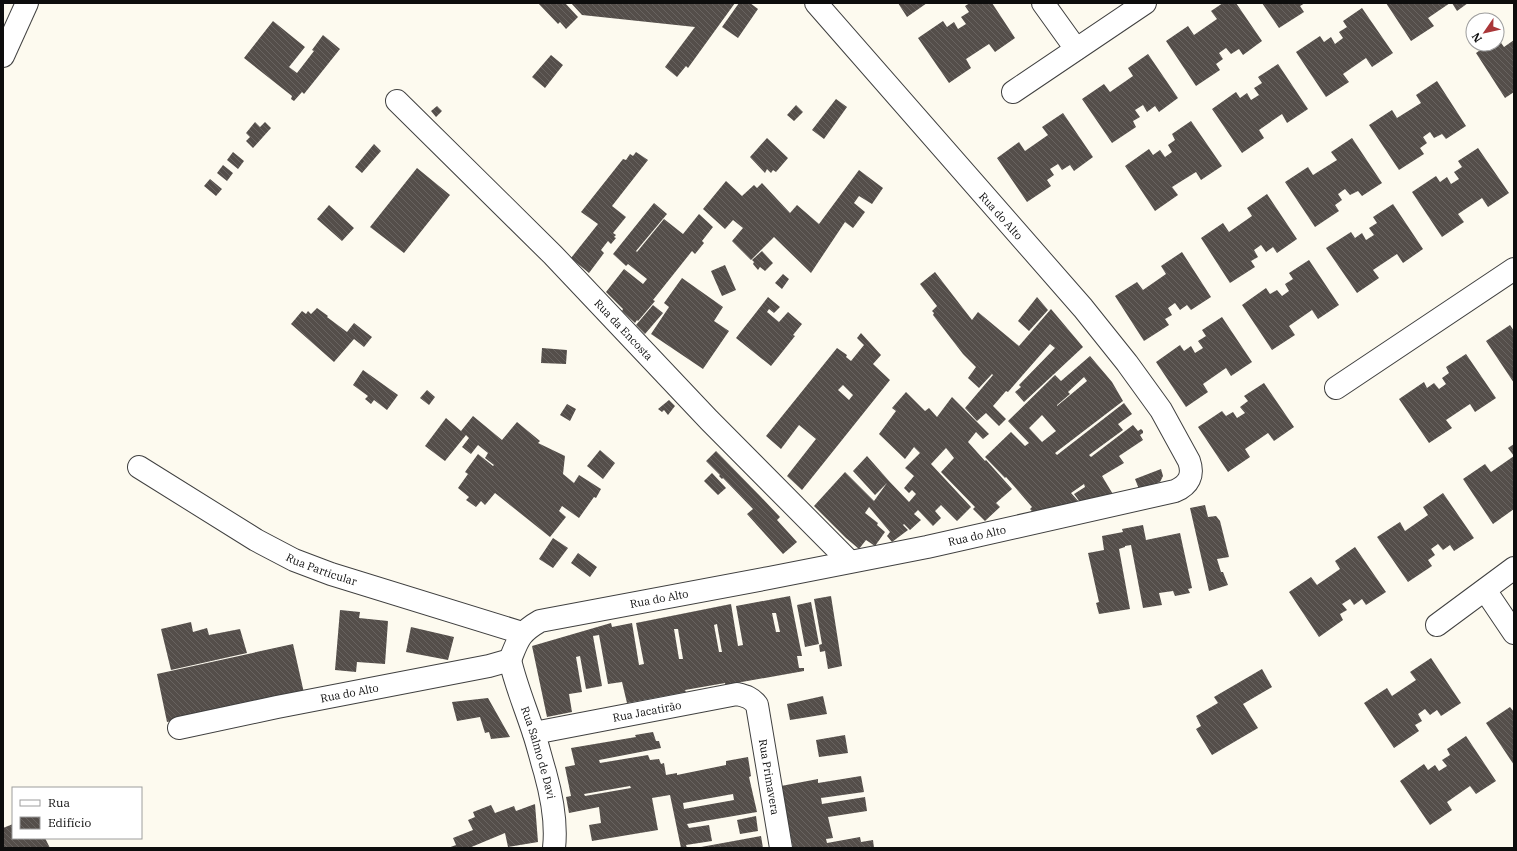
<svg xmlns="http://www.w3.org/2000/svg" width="1517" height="851" font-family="'IBM Plex Serif',serif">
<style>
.building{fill:url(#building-back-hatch);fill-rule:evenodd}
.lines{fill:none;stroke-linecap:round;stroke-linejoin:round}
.minor-casing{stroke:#404040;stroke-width:24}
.minor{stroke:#fff;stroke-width:22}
.labels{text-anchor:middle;stroke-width:4;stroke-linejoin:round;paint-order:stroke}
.street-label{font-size:11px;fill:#0d0d0d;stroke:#fff}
</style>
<defs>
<pattern id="building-back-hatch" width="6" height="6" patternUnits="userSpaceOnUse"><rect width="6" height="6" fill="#544e4a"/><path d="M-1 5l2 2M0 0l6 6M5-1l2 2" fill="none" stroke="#686360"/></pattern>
</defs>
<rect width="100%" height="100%" fill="#fdfaef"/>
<path class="building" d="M538,3H565L578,17L566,29L560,22L558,24Z
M571,3H735L688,68L686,66L677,77L665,67L695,27L582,15Z
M739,3H750L758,9L738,38L722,27Z
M898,3H927L907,17Z
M970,3H992L1015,38L995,52L989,44L966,59L971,68L949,83L918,38L943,21L947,27L954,22L958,29L966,24L961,17L969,12L965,6Z
M1223,3H1236L1262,41L1243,55L1239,49L1231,54L1226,48L1219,53L1223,59L1216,64L1220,70L1196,86L1166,41L1188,26L1194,35L1217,19L1211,11Z
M1262,3H1305L1300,6L1304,12L1279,28Z
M1386,3H1450L1428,18L1434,26L1411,41Z
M1452,3H1468L1457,11Z
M1362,8L1393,53L1372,67L1366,58L1343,74L1349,82L1326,97L1296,52L1320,36L1324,42L1331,37L1335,44L1343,38L1339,32L1347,27L1343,21Z
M273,21L305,47L289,67L297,73L314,51L312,50L323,35L340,49L304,94L302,92L294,101L291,99L292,96L244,58Z
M1497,37L1504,47L1514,40V92L1505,98L1476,53L1489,44H1497Z
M1148,54L1178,98L1159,112L1155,106L1147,112L1143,105L1135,110L1140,117L1133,121L1136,127L1112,143L1082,99L1104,84L1110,92L1133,76L1128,68Z
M551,55L563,65L545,88L532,77Z
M1278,64L1308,109L1287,123L1282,114L1259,130L1264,138L1242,153L1212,109L1236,92L1240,98L1247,93L1251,100L1259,95L1254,88L1262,83L1258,77Z
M1437,81L1466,126L1446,139L1442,134L1434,138L1430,132L1423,137L1427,143L1420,148L1424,154L1399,170L1369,125L1392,110L1397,118L1421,103L1416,95Z
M836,99L847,107L824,139L812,130Z
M796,105L803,112L794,121L787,115Z
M437,106L442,111L436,117L431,111Z
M1063,113L1093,157L1074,171L1070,165L1062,170L1058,164L1050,169L1054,175L1047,180L1051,186L1027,202L997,158L1019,142L1025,151L1048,135L1042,127Z
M1191,121L1222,166L1201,180L1196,172L1172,187L1178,195L1155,211L1125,166L1149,149L1153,155L1160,150L1165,157L1172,152L1168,145L1175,140L1172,134Z
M255,122L260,127L265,122L271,128L253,148L246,141L250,137L246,133Z
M767,138L788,158L776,172L773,170L771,173L767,169L765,173L750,157Z
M1352,138L1382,183L1362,196L1358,191L1350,195L1345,189L1338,194L1342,200L1335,205L1339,211L1315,227L1285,182L1308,167L1313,175L1337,160L1331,152Z
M374,144L381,151L362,173L355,167Z
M1478,148L1509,193L1488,207L1482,198L1458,214L1464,222L1442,237L1412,192L1436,176L1440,182L1447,177L1451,184L1459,179L1454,172L1462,167L1458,161Z
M233,152L244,161L238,169L227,160Z
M636,152L648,160L612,206L626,217L613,233L616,235L614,237L616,238L611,244L608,241L601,250L604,253L589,273L571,258L598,224L581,212L623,159L626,160L630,154L633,156Z
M223,165L233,173L227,181L217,173Z
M417,168L450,195L404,253L370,227Z
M859,170L883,188L872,204L859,196L854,203L865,212L853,228L845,222L811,273L774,237L751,260L732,241L743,228L733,220L725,229L703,209L726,181L742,196L754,185L757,188L762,183L790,213L797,205L819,224Z
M210,179L222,189L216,196L204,186Z
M1267,194L1297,239L1277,253L1273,247L1266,252L1261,245L1254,250L1258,257L1251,261L1255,267L1230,283L1201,238L1223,223L1229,232L1252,216L1247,208Z
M654,203L667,214L636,251L637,252L664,219L683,234L699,214L713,227L702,241L704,243L695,254L692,251L653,300L655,301L638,321L637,320L635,323L622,311L623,309L606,292L624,269L643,284L647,279L628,264L626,266L613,254Z
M1393,204L1423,249L1403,263L1397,254L1373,270L1379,278L1357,293L1326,248L1351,232L1355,238L1362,233L1366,240L1374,235L1369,228L1377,223L1373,217Z
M329,205L354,228L342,241L317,219Z
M762,251L773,263L765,271L760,267L758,270L753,264L754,262L752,260Z
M1182,252L1211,297L1191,310L1187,305L1180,310L1175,303L1168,308L1172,315L1165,319L1169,325L1144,341L1115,296L1137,282L1143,290L1166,274L1161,266Z
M1309,260L1339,305L1318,319L1312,310L1289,326L1295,335L1272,350L1242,305L1266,288L1270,294L1277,290L1282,296L1289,291L1285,284L1293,279L1289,273Z
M725,265L736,290L722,296L711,271Z
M935,272L972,320L978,312L1019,346L1051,309L1083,347L1024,402L1015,392L1021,387L1019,385L1055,348L1050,344L1008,392L1006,391L993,406L1006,419L999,426L986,413L977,421L965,408L993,375L992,374L979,388L968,378L976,367L963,354L933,315L934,313L932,311L937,306L920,284Z
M783,274L789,279L782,289L775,283Z
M682,278L723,307L714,321L729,331L703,369L651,334L669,307L664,303Z
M768,297L780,307L774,313L769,309L767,312L779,322L788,312L802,324L793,335L795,336L771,366L736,338Z
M1037,297L1048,310L1029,331L1018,321Z
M653,305L663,313L645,334L636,325Z
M317,308L328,316L327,317L347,332L354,323L372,337L364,347L354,339L334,362L291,324L302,311L306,314L308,311L311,314Z
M1222,317L1252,362L1231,376L1226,368L1203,384L1208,392L1186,407L1156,362L1180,345L1184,351L1191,346L1195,353L1203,348L1198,341L1206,336L1202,330Z
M1510,325L1514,331V383L1486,341Z
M861,333L881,355L873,364L890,380L802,490L787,476L816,439L799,425L781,449L766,436L837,348L847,355L846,357L851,361L864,345L857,338ZM843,385L853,395L849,400L838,390Z
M542,348L567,350L566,364L541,363Z
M1466,354L1496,398L1475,412L1470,404L1446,420L1452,428L1429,443L1399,399L1424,382L1427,388L1434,383L1439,389L1446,384L1442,378L1449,373L1446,367Z
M1090,356L1112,382L1123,401L1055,453L1057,455L1124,403L1132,414L1118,424L1123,430L1089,455L1091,457L1133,425L1138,431L1141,429L1143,431V433L1140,435L1143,440L1119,456L1124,463L1102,476L1114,496L1083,506L1074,494L1085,487L1084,484L1071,493L1080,503L1039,519L1030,509L1032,507L1006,477L1005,478L985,457L1011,432L1025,446L1029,443L1008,421L1055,375L1061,381ZM1084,377L1087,381L1057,406V405L1070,394L1068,392ZM1042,415L1056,431L1042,442L1029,428Z
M363,370L398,395L387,410L374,400L371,404L365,399L368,396L353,385Z
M1264,383L1294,427L1274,441L1268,433L1245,449L1250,457L1228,472L1198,427L1222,411L1226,416L1233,412L1237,418L1245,413L1240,407L1248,401L1244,396Z
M427,390L435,397L429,405L420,398Z
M906,392L925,411L929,408L937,417L952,397L989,434L983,439L976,432L968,442L985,461L986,460L1012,489L996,503L1000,507L985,521L973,509L975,507L941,472L954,458L946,448L931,464L971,507L957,521L941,505L935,511L941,518L933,526L918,510L914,514L921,520L910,530L904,524L903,525L908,530L892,542L887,536L890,532L869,507L865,513L878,523L877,525L885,532L875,546L866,540L859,549L846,538L814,506L845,472L874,501L887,483L875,495L853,471L867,456L889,481L909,502L916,494L912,490L909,493L904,488L914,476L905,468L920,453L914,447L905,459L879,434L896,411L892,408Z
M669,400L675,406L668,415L664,410L662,412L658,409Z
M567,404L576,409L570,421L560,415Z
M473,416L502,440L517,422L540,441L538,443L565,456L563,474L574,483L579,475L601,489L596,498L594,497L579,518L562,506L559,511L566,517L550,537L495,493L485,505L481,501L476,507L466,500L469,497L458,488L468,474L465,472L478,454L493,466L494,465L485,458L488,453L478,445L471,454L462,447L469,438L466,435L445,461L425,446L446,418L461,431Z
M1514,444V509L1493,524L1463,479L1485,464L1491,472L1514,456L1508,448Z
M600,450L615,463L603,479L587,466Z
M716,451L761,497L780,517L777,520L797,542L783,554L747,514L753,509L723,478L722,479L719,476L720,475L706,461Z
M1161,469L1163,476L1160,482L1139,489L1135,479Z
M712,473L726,488L718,495L704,481Z
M1443,493L1474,538L1454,551L1450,545L1443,550L1438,544L1431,549L1435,555L1428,560L1432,566L1408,582L1377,537L1400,522L1405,531L1428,515L1423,507Z
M1205,505L1208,517L1216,516L1220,521L1229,557L1217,559L1221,572H1223L1228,585L1209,591L1190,508Z
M1143,525L1146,540L1180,533L1192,588L1188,589L1190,593L1175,596L1173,591L1159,593L1162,605L1143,608L1131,545L1125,546V547L1119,549L1130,609L1099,614L1096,603L1099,602L1088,553L1104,550L1102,536L1123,532L1122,529Z
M553,538L568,548L553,568L539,559Z
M1355,547L1386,592L1366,605L1362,599L1354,605L1350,599L1342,604L1347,610L1340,614L1343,620L1319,637L1289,592L1311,577L1317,585L1340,569L1335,561Z
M578,553L597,567L590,577L571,563Z
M790,596L802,656H797L799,668H804V671L725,685V683L685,690L686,692L627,703L622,682L608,684L599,635L593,636L602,686L586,689L580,656L576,657L582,692L569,694L572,712L547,717L532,646L611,623L612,627L632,623L639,665L644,664L636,623L731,604L738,646L743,645L736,606ZM772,613H776L780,632H776ZM717,624L722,652H719L714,625ZM674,629H678L683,659H679Z
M831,596L842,666L828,669L825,651L820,652L819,645L822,644L814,599Z
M811,602L819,644L805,647L797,605Z
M340,610L360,612L359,618L388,621L385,664L357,662L356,672L335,670Z
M191,622L193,632L207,628L209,635L240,629L247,653L171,670L161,629Z
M411,627L454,637L448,660L406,652Z
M293,644L304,693L167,722L157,674Z
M1431,658L1461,703L1441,716L1437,710L1430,715L1425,709L1418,714L1422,721L1415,725L1419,731L1394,748L1364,703L1387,688L1392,696L1416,680L1410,672Z
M1262,669L1272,687L1243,704L1258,728L1212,755L1196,729L1201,726L1196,716L1218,703L1214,697Z
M823,696L827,714L790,720L787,704Z
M488,698L510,737L491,739L489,732L485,733L480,717L457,721L452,702Z
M1510,707L1514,712V765L1486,723Z
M653,732L656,741H659L661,748L599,760L600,763L648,755L650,760L659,759L661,764L664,763L666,775L677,773V775L726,765V761L748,757L751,776L749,777L757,812L687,824L689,828L709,825L712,841L686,845L687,848H681L670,795L652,798L658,830L592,841L589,825L601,823L599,807L569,813L566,797L571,796L565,767L575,765L571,748L636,737L635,735ZM630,786L631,788L585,796L584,794ZM733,794L734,800L684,809L683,803Z
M845,735L848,753L819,757L816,740Z
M1466,736L1496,781L1476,794L1470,786L1447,802L1452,810L1430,825L1400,781L1424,764L1428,770L1435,765L1439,771L1447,766L1442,760L1450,755L1447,749Z
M861,776L864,792L821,798L822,804L865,797L867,811L828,817L833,838L826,839L827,843L860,837L861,842L873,840L874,848H793L781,786L818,779V783Z
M535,804L538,842L508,847L505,833L469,848H448L456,845L453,838L473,830L468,820L475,817L473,812L491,805L495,813L514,806L516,811Z
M756,816L758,831L740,834L737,820Z
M13,824V838H45L50,848H3V828Z
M761,836L763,848H701V847Z"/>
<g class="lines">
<g class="minor-casing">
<g id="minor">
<path d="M1043,3L1076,49"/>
<path d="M3,56L27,3"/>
<path d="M1013,92L1145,3"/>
<path id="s1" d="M397,101L553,255L709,420L849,561"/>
<path d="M1336,388L1514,269"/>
<path id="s2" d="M139,467L256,540L294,560L331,574L522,633"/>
<path d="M1485,590L1514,633"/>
<path d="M1437,625L1514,568"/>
<path id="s3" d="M510,660C518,640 519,633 540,621L769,578L927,547L1175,491C1189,485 1194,475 1189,461L1161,410L1127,363L1083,308L816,3"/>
<path id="s4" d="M510,660C516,686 526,709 534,734C538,746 541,759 545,772C552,797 557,822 554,848"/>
<path id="s5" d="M179,728L277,707L489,666L510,660"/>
<path id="s6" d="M534,733L737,694C746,696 752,698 757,705L781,848"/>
</g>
</g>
<use href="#minor" class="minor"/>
</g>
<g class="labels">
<g class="street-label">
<text transform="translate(1001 216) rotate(48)" y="4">Rua do Alto</text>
<text dy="4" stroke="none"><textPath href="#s1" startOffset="322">Rua da Encosta</textPath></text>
<text dy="4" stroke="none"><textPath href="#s3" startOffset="496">Rua do Alto</textPath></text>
<text dy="4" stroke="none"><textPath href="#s2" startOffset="210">Rua Particular</textPath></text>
<text dy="4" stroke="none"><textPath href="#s3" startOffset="172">Rua do Alto</textPath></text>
<text dy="4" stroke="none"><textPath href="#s5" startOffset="174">Rua do Alto</textPath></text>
<text dy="4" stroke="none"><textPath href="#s6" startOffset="115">Rua Jacatirão</textPath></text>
<text dy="4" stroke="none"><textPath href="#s4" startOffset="97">Rua Salmo de Davi</textPath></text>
<text dy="4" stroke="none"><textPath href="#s6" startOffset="303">Rua Primavera</textPath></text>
</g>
</g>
<rect width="1517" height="851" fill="none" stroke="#0d0d0d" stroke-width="8"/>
<rect x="12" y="787" width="130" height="52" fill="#ffffff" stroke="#9e9e9e"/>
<rect x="20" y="800" width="20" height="6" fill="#ffffff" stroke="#9e9e9e"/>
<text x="48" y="807" font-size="12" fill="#0d0d0d">Rua</text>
<rect x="20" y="817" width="20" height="12" fill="url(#building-back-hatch)" stroke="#9e9e9e"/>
<text x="48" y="827" font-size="12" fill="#0d0d0d">Edifício</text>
<g transform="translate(1485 32) rotate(236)"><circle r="19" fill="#ffffff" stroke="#9e9e9e"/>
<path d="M0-3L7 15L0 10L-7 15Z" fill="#aa3739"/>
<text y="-6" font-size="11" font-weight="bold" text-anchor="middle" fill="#0d0d0d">N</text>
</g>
</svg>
